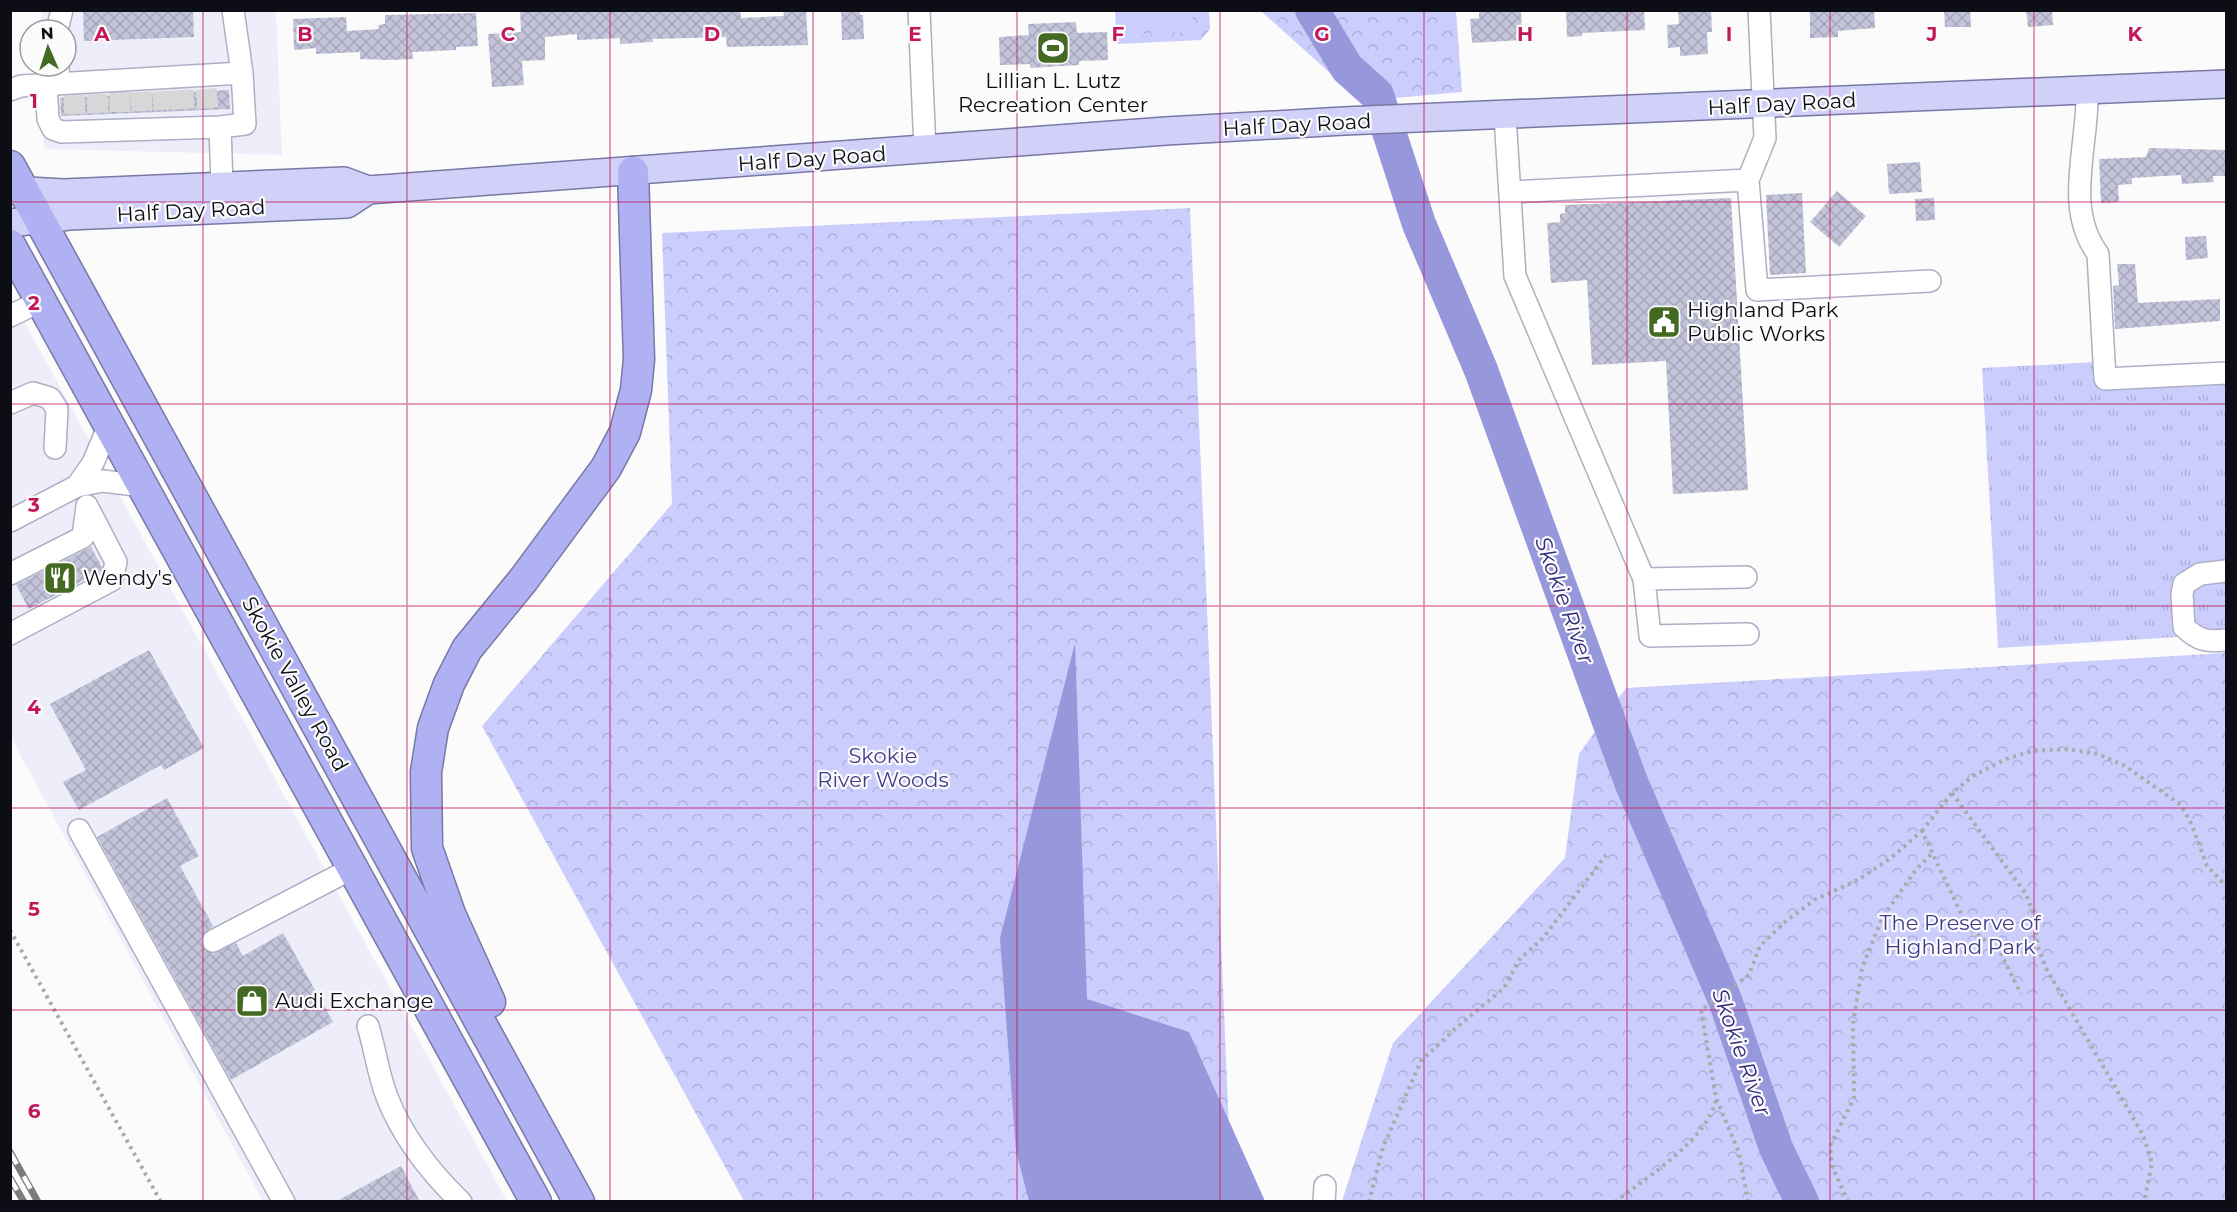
<svg xmlns="http://www.w3.org/2000/svg" width="2237" height="1212" font-family="Montserrat,sans-serif">
<style>
.built{fill:#edeefa}
.grass{fill:url(#grass-tufts)}
.park{fill:url(#park-crowns)}
.garden{fill:#cbcdfd}
.water{fill:#9797dc}
.lines{fill:none;stroke-linecap:round;stroke-linejoin:round}
.river{stroke:#9797dc;stroke-width:34}
.building{fill:url(#building-cross-hatch)}
.minor-tunnel{stroke:#d7d7d8;stroke-width:21;stroke-dasharray:21 10;stroke-linecap:butt}
.minor-casing{stroke:#aeafc4;stroke-width:24}
.major-casing{stroke:#7778a5;stroke-width:30}
.highway-casing{stroke:#7778a5;stroke-width:33}
.path{stroke:#aaaaad;stroke-width:4;stroke-dasharray:3 4.5;stroke-linecap:butt}
.minor{stroke:#fff;stroke-width:21}
.major{stroke:#d0d0f8;stroke-width:27}
.highway{stroke:#b0b1f3;stroke-width:30}
.rail-casing{stroke:#7b7b7f;stroke-width:7}
.rail{stroke:#fbfbfb;stroke-width:4.5;stroke-dasharray:14;stroke-linecap:butt}
.grid{fill:none;stroke:#c2185b;stroke-width:1.5;stroke-opacity:0.55}
.labels{text-anchor:middle;stroke-width:4.5;stroke-linejoin:round;paint-order:stroke}
.poi-label{font-size:21px;fill:#0d0d15;stroke:#fbfbfb;text-anchor:start}
.street-label{font-size:21px;fill:#0d0d15;stroke:#fbfbfb}
.park-label{font-size:21px;fill:#423b8c;stroke:#fbfbfb}
.water-label{font-size:22px;font-style:italic;fill:#352b7b;stroke:#fbfbfb}
.grid-label{font-size:20px;text-anchor:middle;font-weight:bold;fill:#c2185b;stroke:#fbfbfb;stroke-width:4.5;stroke-linejoin:round;paint-order:stroke}
</style>
<defs>
<pattern id="grass-tufts" width="24" height="20" patternUnits="userSpaceOnUse" patternTransform="scale(1.5)"><rect width="24" height="20" fill="#cbcdfd"/><path d="M3 7l-1-3M5 7V3M7 7l1-3M15 17l-1-3M17 17v-4M19 17l1-3" fill="none" stroke="#adafd8"/></pattern>
<pattern id="park-crowns" width="20" height="18" patternUnits="userSpaceOnUse" patternTransform="scale(1.5)"><rect width="20" height="18" fill="#cbcdfd"/><path d="M2 6a3 3 0 1 1 6 0M12 15a3 3 0 1 1 6 0" fill="none" stroke="#adafd8"/></pattern>
<pattern id="building-cross-hatch" width="8" height="8" patternUnits="userSpaceOnUse" patternTransform="scale(1.5)"><rect width="8" height="8" fill="#c3c4da"/><path d="M0 0l8 8M0 8l8-8" fill="none" stroke="#a6a7ba"/></pattern>
</defs>
<rect width="100%" height="100%" fill="#fbfbfb"/>
<path class="built" d="M41,11H276L282,155L44,149L42,66H66V30H41Z
M10,296L507,1201H263L11,738Z"/>
<path class="grass" d="M2097,362L2099,390L2226,383V634L1998,648L1982,368Z"/>
<path class="park" d="M1115,11H1209L1210,29L1201,40L1117,44Z
M1261,11H1456L1462,92L1361,101Z
M1190,208L1232,1201H744L482,726L672,504L662,233Z
M2226,653V1201H1342L1393,1043L1565,858L1579,754L1626,688Z"/>
<path class="garden" d="M1125,11H1143L1144,35L1126,36Z
M1150,11H1167L1168,33L1151,34Z
M1174,11H1192L1193,32L1175,33Z"/>
<path class="water" d="M1075,643L1087,999L1189,1032L1265,1201H1029L1016,1151L1000,938Z"/>
<g class="lines">
<path class="river" d="M1312,10L1347,68L1377,95L1419,224L1481,370L1631,782L1725,1000L1776,1148L1802,1202"/>
</g>
<path class="building" d="M83,10H193L194,37L84,41Z
M520,10H740L741,18L784,16L783,10H806L808,45L727,47L726,37L652,39L653,42L620,44V38L577,40V34L545,37V60L522,61L524,85L492,87L488,34L521,32Z
M841,10H860V15H863L864,39L842,40Z
M1479,10H1521L1522,40L1472,43L1470,19L1479,18Z
M1566,10H1644L1645,30L1582,33V36L1567,37Z
M1678,10H1711L1712,32H1707L1708,54L1680,56V47L1668,48L1667,25L1679,24Z
M1810,10H1874L1875,28L1838,31V37L1810,38Z
M1944,10H1970L1971,27H1945Z
M2026,10H2052L2053,25L2028,27Z
M476,13L478,46L456,47V50L412,52L413,59L388,60L360,59V52L316,54V48L294,50L293,19L346,17L347,31L379,29L378,25L385,24V15Z
M1076,22L1077,33L1107,32L1108,60L1079,61V65L1030,68V64L1000,65L999,37L1029,35L1028,24Z
M229,90L230,109L61,116L60,98Z
M2149,148L2226,150V176H2213L2214,182L2182,184L2181,175L2132,178V184L2118,185L2119,202L2101,203L2099,159L2146,157Z
M1920,162L1922,192L1889,194L1887,164Z
M1837,191L1866,216L1839,247L1810,222Z
M1802,193L1806,273L1770,275L1766,195Z
M1731,198L1748,490L1673,494L1666,361L1592,365L1587,280L1551,283L1547,223L1560,222V214L1565,213V205Z
M1934,198L1935,220L1916,221L1915,199Z
M2206,236L2208,258L2186,260L2185,237Z
M2117,264H2135L2138,303L2220,299V321L2115,329L2113,286L2119,285Z
M91,547L102,567L101,571L29,609L16,585Z
M149,650L204,748L164,770L161,765L79,810L63,782L86,770L50,704Z
M167,798L199,856L180,866L213,926L202,935V947L213,954L236,943L243,956L283,933L333,1022L231,1080L97,837Z
M401,1166L420,1202H335Z"/>
<g class="lines">
<path class="minor-tunnel" d="M206,89L208,108
M183,90L184,109
M163,91L164,110
M120,92V112
M141,92L142,111
M97,94L98,113
M74,95L75,114"/>
<g class="minor-casing">
<path id="minor" d="M233,10L242,73
M919,10L925,150
M1759,10L1765,138L1748,180L1757,290L1930,281
M57,30L62,10
M58,66L59,84
M46,85L48,119L53,129L62,132L220,127L222,185
M10,90L21,86L242,73L245,124L220,127
M2087,90C2089,145 2063,207 2098,254L2105,379L2226,373
M1505,116L1515,276L1644,579L1650,636L1748,634
M1510,192L1748,180
M10,316L41,301
M10,403L33,393L50,398L57,409L55,448
M77,486L93,463L109,425
M10,521L77,486L103,481L143,486
M2226,571L2200,574L2184,584L2182,594L2184,627C2199,641 2207,642 2226,640
M10,574L83,537L87,506
M1644,579L1746,577
M10,634L112,580L116,562L87,506
M79,830L284,1202
M213,941L353,868
M368,1026C375,1049 378,1074 387,1097C403,1138 429,1171 461,1202
M1324,1202L1325,1186"/>
</g>
<g class="major-casing">
<path id="major" d="M10,190L64,193L344,181L368,190L1166,131L1344,121L2226,84
M10,223L69,216L347,204L368,190"/>
</g>
<g class="highway-casing">
<path id="highway" d="M10,166L579,1202
M10,245L536,1202
M490,1002L450,914L427,848L426,772L433,728L449,684L467,649L524,579L606,468L625,432L636,390L639,359L633,172"/>
</g>
<path class="path" d="M1952,793L2026,894L2034,915L2038,947L2046,968L2143,1135L2152,1163L2144,1202
M1922,831L1952,793L1973,776L2006,759L2032,751L2067,749L2098,754L2125,766L2181,805L2192,825L2207,866L2226,886
M10,930L161,1202
M1369,1202L1383,1147L1421,1061L1456,1028L1504,988L1519,960L1543,938L1606,855
M1615,1202C1648,1176 1706,1141 1716,1100
M1748,1202L1739,1153L1716,1098L1701,1010L1749,975L1760,946L1786,921L1816,899L1858,880L1891,858L1922,831L1967,926L2000,952L2021,994
M1848,1202L1832,1166L1830,1146L1854,1098L1853,1024L1862,968L1882,918L1915,871L1932,853"/>
<use href="#minor" class="minor"/>
<use href="#major" class="major"/>
<use href="#highway" class="highway"/>
<g class="rail-casing">
<path id="rail" d="M10,1152L38,1202
M10,1178L24,1202"/>
</g>
<use href="#rail" class="rail"/>
</g>
<path class="grid" d="M203,10V1202M407,10V1202M610,10V1202M813,10V1202M1017,10V1202M1220,10V1202M1424,10V1202M1627,10V1202M1830,10V1202M2034,10V1202M10,202H2226M10,404H2226M10,606H2226M10,808H2226M10,1010H2226"/>
<defs>
<g id="stadium-square" transform="scale(1.725)"><rect x="-9" y="-9" width="18" height="18" rx="4" fill="#436923" stroke="#fbfbfb"/><path d="M0-5a6.5 5 0 1 0 0 10a6.5 5 0 1 0 0-10ZM-3.5-1.8h7v3.6h-7Z" fill="#fff"/></g>
<g id="civic-square" transform="scale(1.725)"><rect x="-9" y="-9" width="18" height="18" rx="4" fill="#436923" stroke="#fbfbfb"/><path d="M-.6-6.5H3V-4.5H.6V-3L4-1V1h2V6H-6V1h2V-1L-.6-3ZM-1.2 2.5V6h2.4V2.5Z" fill="#fff"/></g>
<g id="restaurant-square" transform="scale(1.725)"><rect x="-9" y="-9" width="18" height="18" rx="4" fill="#436923" stroke="#fbfbfb"/><path d="M-5-6h1v4h1v-4h1v4h1v-4h1v5L-1.5 .5V6h-2V.5L-5-1ZM5-6V6H3V1.5H1.5Q1.5-4 5-6Z" fill="#fff"/></g>
<g id="shop-square" transform="scale(1.725)"><rect x="-9" y="-9" width="18" height="18" rx="4" fill="#436923" stroke="#fbfbfb"/><path d="M-5-2.5h2.3a2.7 3.5 0 0 1 5.4 0H5L5.5 6h-11ZM-1.5-2.5h3a1.5 2.3 0 0 0-3 0Z" fill="#fff"/></g>
</defs>
<g fill-rule="evenodd">
<use href="#stadium-square" x="1053" y="48"/>
<use href="#civic-square" x="1664" y="322"/>
<use href="#restaurant-square" x="60" y="578"/>
<use href="#shop-square" x="252" y="1001"/>
</g>
<g class="labels">
<g class="poi-label">
<text x="1053" y="88" text-anchor="middle">Lillian L. Lutz<tspan x="1053" dy="24">Recreation Center</tspan></text>
<text x="1687" y="317">Highland Park<tspan x="1687" dy="24">Public Works</tspan></text>
<text x="83" y="585">Wendy's</text>
<text x="275" y="1008">Audi Exchange</text>
</g>
<g class="street-label">
<text transform="translate(1782 104) rotate(-3)" y="7">Half Day Road</text>
<text transform="translate(1297 125) rotate(-3)" y="7">Half Day Road</text>
<text transform="translate(812 159) rotate(-4)" y="7">Half Day Road</text>
<text transform="translate(191 211) rotate(-3)" y="7">Half Day Road</text>
<text transform="translate(295 684) rotate(61)" y="7">Skokie Valley Road</text>
</g>
<g class="park-label">
<text x="883" y="763">Skokie<tspan x="883" dy="24">River Woods</tspan></text>
<text x="1960" y="930">The Preserve of<tspan x="1960" dy="24">Highland Park</tspan></text>
</g>
<g class="water-label">
<text transform="translate(1565 600) rotate(70)" y="8">Skokie River</text>
<text transform="translate(1742 1052) rotate(70)" y="8">Skokie River</text>
</g>
</g>
<g class="grid-label">
<text x="102" y="41">A</text>
<text x="305" y="41">B</text>
<text x="508" y="41">C</text>
<text x="712" y="41">D</text>
<text x="915" y="41">E</text>
<text x="1118" y="41">F</text>
<text x="1322" y="41">G</text>
<text x="1525" y="41">H</text>
<text x="1729" y="41">I</text>
<text x="1932" y="41">J</text>
<text x="2135" y="41">K</text>
<text x="34" y="108">1</text>
<text x="34" y="310">2</text>
<text x="34" y="512">3</text>
<text x="34" y="714">4</text>
<text x="34" y="916">5</text>
<text x="34" y="1118">6</text>
</g>
<rect width="2237" height="1212" fill="none" stroke="#0d0d15" stroke-width="24"/>
<g transform="translate(48 48) rotate(357)"><circle r="28" fill="#fbfbfb" stroke="#9c9c9f" stroke-width="1.5"/>
<path d="M0-4.5L10 22L0 15L-10 22Z" fill="#436923"/>
<text y="-9" font-size="16" font-weight="bold" text-anchor="middle" fill="#0d0d15">N</text>
</g>
</svg>
